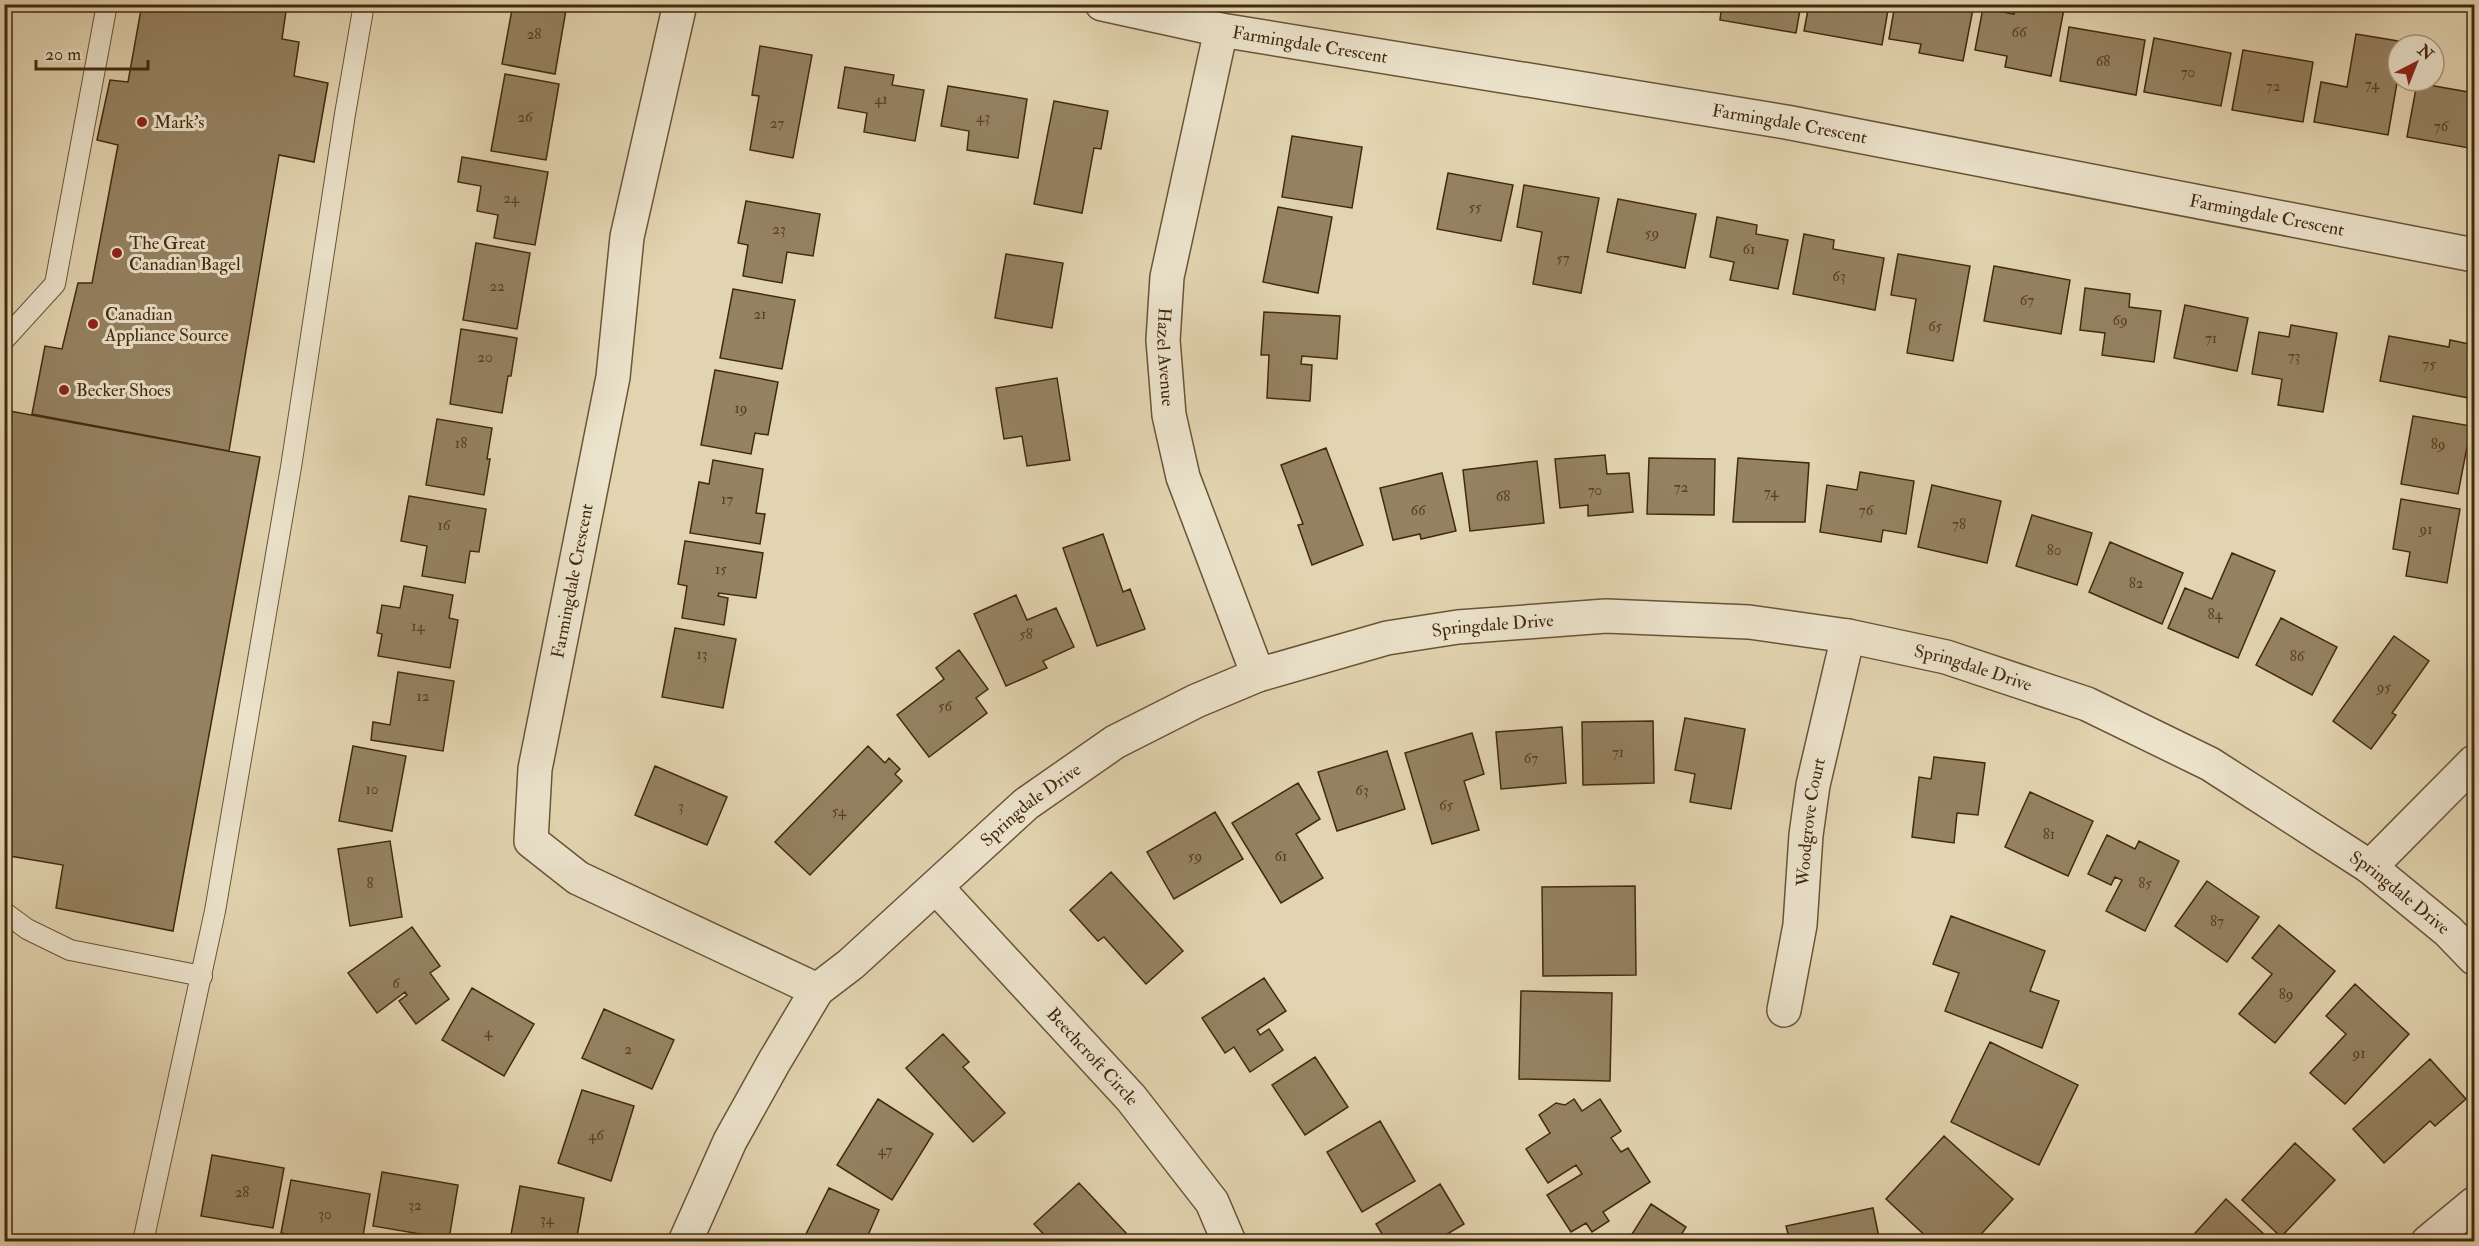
<svg xmlns="http://www.w3.org/2000/svg" width="2479" height="1246" font-family="'IM FELL Double Pica',serif">
<style>
.building{fill:#958262;stroke:#422a0d;stroke-width:1.5}
.lines{fill:none;stroke-linecap:round;stroke-linejoin:round}
.service-casing{stroke:#6a5436;stroke-width:22}
.minor-casing{stroke:#6a5436;stroke-width:36}
.service{stroke:#ece3cc;stroke-width:20}
.minor{stroke:#ece3cc;stroke-width:33}
.poi-dot{fill:#8f2418;stroke:#ece3cc;stroke-width:2}
.labels{text-anchor:middle;stroke-width:6;stroke-linejoin:round;paint-order:stroke}
.number-label{font-size:15px;fill:#574022}
.street-label{font-size:18px;fill:#422a0d;stroke:#ece3cc}
.poi-label{font-size:18px;fill:#422a0d;stroke:#ece3cc;text-anchor:start}
</style>
<rect width="100%" height="100%" fill="#e2d4b0"/>
<filter id="stains"><feTurbulence type="fractalNoise" baseFrequency=".00333" numOctaves="4"/><feColorMatrix values="0 0 0 0 .2 0 0 0 0 .09 0 0 0 0 .02 0 0 0 .5 -.17"/></filter>
<radialGradient id="worn" r=".72"><stop offset=".6" stop-color="#630" stop-opacity="0"/><stop offset="1" stop-color="#630" stop-opacity=".3"/></radialGradient>
<path class="building" d="M142,4H287L282,39L299,42L294,76L328,83L314,162L279,155L229,451L32,414L45,346L62,349L78,283H92L118,145L97,140L110,80L128,82Z
M513,4H567L555,74L502,64Z
M1657,4H1706L1704,12Z
M1722,4H1801L1796,33L1720,20Z
M1809,4H1889L1882,45L1804,31Z
M1895,4H1974L1963,61L1919,53L1921,44L1889,39Z
M2016,4H2065L2051,76L2005,67L2007,56L1975,50L1983,8L2014,14Z
M2069,27L2145,40L2136,95L2060,81Z
M2356,34L2404,42V45H2398V77L2388,135L2314,122L2321,82L2347,87Z
M2154,38L2231,53L2221,106L2144,92Z
M760,46L812,55L793,158L750,150L759,96L752,95Z
M2243,50L2313,62L2303,122L2232,110Z
M845,67L894,75L892,85L924,90L915,141L864,132L867,113L838,108Z
M505,74L559,84L546,160L491,151Z
M2417,83L2474,93V114L2469,148L2407,137Z
M948,86L1027,99L1018,158L967,150L969,131L941,126Z
M1054,101L1108,111L1101,149L1094,148L1082,213L1034,204Z
M1292,136L1362,147L1352,208L1282,197Z
M462,157L548,172L535,245L494,238L498,215L477,211L481,186L458,182Z
M1448,173L1513,185L1501,241L1437,229Z
M1524,185L1599,198L1581,293L1533,284L1542,232L1517,227Z
M1618,199L1696,214L1685,268L1607,252Z
M746,201L820,214L813,256L787,252L782,283L743,276L748,245L738,243Z
M1278,207L1332,217L1318,293L1263,282Z
M1717,217L1757,225L1756,234L1788,240L1778,289L1730,280L1734,262L1710,257Z
M1804,234L1834,240L1833,249L1884,258L1875,310L1793,294Z
M476,243L530,253L517,329L463,320Z
M1006,254L1063,263L1052,328L995,318Z
M1898,254L1970,266L1953,361L1907,353L1916,299L1891,295Z
M1994,266L2070,280L2061,334L1984,321Z
M2085,288L2130,294L2129,307L2161,311L2154,362L2102,355L2105,333L2080,330Z
M733,289L795,300L782,369L720,358Z
M2185,305L2248,318L2237,371L2174,358Z
M1264,312L1340,316L1337,359L1302,356L1301,364L1312,365L1310,401L1267,398L1269,355H1261Z
M2291,325L2337,333L2323,412L2278,405L2282,379L2252,374L2259,332L2289,337Z
M461,329L517,338L511,376H508L502,413L450,404Z
M2389,336L2449,347L2450,340L2474,345V399L2380,381Z
M715,370L778,382L768,435L755,433L751,454L701,445Z
M1057,378L1070,460L1027,466L1022,436L1004,439L996,388Z
M4,410L260,457L173,931L56,908L63,865L4,855Z
M2413,416L2471,426L2458,494L2401,484Z
M437,419L492,428L487,459H490L484,495L426,485Z
M1326,448L1363,545L1312,565L1298,525L1303,524L1281,465Z
M1605,455L1607,474L1629,473L1633,512L1588,516V505L1560,508L1555,459Z
M1649,458L1715,459L1714,515L1647,514Z
M1738,458L1809,463L1805,522H1733Z
M713,460L763,469L756,513L765,514L760,544L690,533L699,482L709,484Z
M1537,461L1544,523L1470,531L1463,470Z
M1860,472L1914,481L1906,534L1883,530L1881,542L1820,532L1827,485L1857,490Z
M1442,473L1456,531L1421,539L1420,534L1393,540L1380,488Z
M1932,485L2001,501L1987,563L1918,547Z
M409,496L486,509L479,552L470,551L465,583L422,576L427,546L401,541Z
M2401,499L2460,509L2447,583L2406,576L2410,552L2393,549Z
M2032,515L2092,533L2077,585L2016,566Z
M1103,534L1123,592L1130,589L1145,629L1097,646L1063,548Z
M685,541L763,553L756,598L719,593L718,596L728,598L724,625L682,618L687,586L678,584Z
M2110,542L2183,573L2162,624L2089,592Z
M2232,553L2275,571L2238,658L2168,628L2185,588L2212,599Z
M404,586L453,595L449,618L458,620L450,668L378,656L382,634L377,633L382,605L400,608Z
M1016,595L1027,620L1056,608L1074,647L1043,661L1047,668L1006,686L974,614Z
M2281,618L2337,647L2312,695L2256,665Z
M675,628L736,639L723,708L662,697Z
M2394,636L2429,661L2392,713L2396,715L2371,749L2333,721Z
M959,650L988,689L976,698L987,713L929,757L897,715L944,679L936,668Z
M398,672L454,681L443,751L371,740L373,722L390,725Z
M1685,718L1745,729L1731,809L1690,802L1695,774L1675,770Z
M1653,721L1654,783L1583,785L1582,722Z
M1562,727L1566,783L1501,789L1496,732Z
M1472,733L1484,774L1464,781L1479,830L1432,844L1405,753Z
M353,746L406,756L392,831L339,821Z
M868,746L885,763L889,758L900,769L895,774L902,781L810,875L775,842Z
M1387,751L1405,809L1337,831L1318,772Z
M1934,757L1985,763L1978,815L1957,813L1954,843L1912,837L1919,777L1931,779Z
M655,766L727,797L707,845L635,815Z
M1298,783L1320,819L1296,834L1323,878L1281,903L1232,823Z
M2030,792L2093,821L2068,876L2005,847Z
M1215,812L1243,859L1174,899L1147,852Z
M2107,835L2135,849L2139,841L2179,861L2145,931L2106,911L2122,880L2115,877L2111,885L2088,874Z
M390,841L402,917L350,926L338,849Z
M1111,872L1183,951L1146,984L1104,937L1098,941L1070,910Z
M2207,881L2259,917L2227,962L2175,926Z
M1635,886L1636,975L1543,976L1542,887Z
M1951,916L2045,951L2030,991L2059,1001L2042,1048L1945,1011L1959,973L1933,964Z
M2279,925L2335,971L2275,1043L2239,1014L2272,974L2252,958Z
M412,927L440,966L430,973L449,999L416,1024L399,1001L407,995L405,992L377,1013L348,973Z
M1264,978L1286,1011L1257,1030L1260,1035L1269,1029L1283,1050L1250,1072L1234,1047L1225,1053L1202,1018Z
M2355,984L2409,1034L2345,1104L2310,1073L2346,1034L2326,1016Z
M472,988L534,1024L504,1076L442,1040Z
M1521,991L1612,993L1610,1081L1519,1079Z
M604,1009L674,1040L652,1089L582,1058Z
M943,1034L969,1062L963,1067L1005,1113L973,1142L906,1068Z
M1990,1042L2078,1085L2039,1165L1951,1122Z
M1315,1057L1348,1107L1305,1135L1272,1085Z
M2430,1059L2466,1099L2435,1126L2430,1121L2384,1163L2353,1129Z
M582,1090L634,1106L611,1181L558,1163Z
M878,1099L933,1134L892,1200L837,1165Z
M1574,1099L1582,1111L1600,1099L1621,1131L1611,1138L1621,1152L1628,1148L1650,1182L1603,1212L1609,1221L1592,1232L1586,1223L1571,1232L1547,1195L1582,1174L1576,1165L1548,1183L1526,1149L1550,1133L1539,1115L1556,1103L1565,1105Z
M1380,1121L1415,1181L1362,1212L1327,1152Z
M1944,1136L2013,1199L1974,1242H1932L1886,1199Z
M2295,1143L2335,1180L2281,1237L2242,1200Z
M212,1155L284,1168L273,1228L201,1216Z
M382,1172L458,1185L449,1239L373,1226Z
M291,1180L370,1194L362,1242H326L281,1233Z
M1079,1183L1126,1233L1117,1242H1051L1034,1224Z
M1440,1184L1464,1224L1434,1242H1387L1376,1224Z
M520,1186L584,1198L576,1242L510,1240Z
M829,1188L879,1210L865,1242H802Z
M2226,1199L2266,1236L2261,1242H2187Z
M1651,1204L1686,1227L1681,1235L1690,1242H1627Z
M1873,1208L1880,1242H1790L1786,1226Z
M1702,1235L1713,1242H1697Z"/>
<g class="lines">
<g class="service-casing">
<path id="service" d="M4,340L55,284L107,4
M4,912L27,929L70,950L202,976
M143,1242L215,911L291,467L345,114L364,4"/>
</g>
<g class="minor-casing">
<g id="minor">
<path d="M680,4L627,237L613,377L535,769L531,841L578,878L817,990"/>
<path id="s1" d="M1102,4L1221,30L1786,122L2474,255"/>
<path id="s2" d="M1221,30L1167,277L1163,340L1169,415L1183,477L1258,675"/>
<path d="M2370,867L2474,762"/>
<path id="s3" d="M936,887L1131,1098L1212,1202L1229,1242"/>
<path id="s4" d="M1784,1010L1800,925L1806,835L1813,785L1848,636"/>
<path id="s5" d="M685,1242L730,1141L774,1062L817,990L851,964L1026,804L1115,742L1196,701L1258,675L1387,638L1458,627L1606,616L1749,622L1848,636L1946,657L2087,704L2210,764L2370,867L2448,931L2474,958"/>
<path d="M2428,1242L2474,1204"/>
</g>
</g>
<use href="#service" class="service"/>
<use href="#minor" class="minor"/>
</g>
<g class="poi-dot">
<circle cx="142" cy="122" r="6"/>
<circle cx="117" cy="253" r="6"/>
<circle cx="93" cy="324" r="6"/>
<circle cx="64" cy="390" r="6"/>
</g>
<g class="labels">
<g class="number-label">
<text x="2019" y="37">66</text>
<text x="534" y="39">28</text>
<text x="2103" y="66">68</text>
<text x="2188" y="77">70</text>
<text x="2372" y="89">74</text>
<text x="2273" y="91">72</text>
<text x="881" y="104">41</text>
<text x="525" y="122">26</text>
<text x="983" y="122">43</text>
<text x="777" y="128">27</text>
<text x="2441" y="131">76</text>
<text x="511" y="203">24</text>
<text x="1475" y="212">55</text>
<text x="779" y="234">23</text>
<text x="1652" y="238">59</text>
<text x="1749" y="254">61</text>
<text x="1563" y="263">57</text>
<text x="1839" y="281">63</text>
<text x="497" y="291">22</text>
<text x="2027" y="305">67</text>
<text x="760" y="319">21</text>
<text x="2120" y="325">69</text>
<text x="1935" y="331">65</text>
<text x="2211" y="343">71</text>
<text x="2294" y="361">73</text>
<text x="485" y="362">20</text>
<text x="2429" y="369">75</text>
<text x="741" y="413">19</text>
<text x="461" y="448">18</text>
<text x="2438" y="449">89</text>
<text x="1681" y="492">72</text>
<text x="1595" y="495">70</text>
<text x="1771" y="497">74</text>
<text x="1503" y="501">68</text>
<text x="727" y="504">17</text>
<text x="1418" y="515">66</text>
<text x="1866" y="515">76</text>
<text x="1959" y="529">78</text>
<text x="444" y="530">16</text>
<text x="2426" y="534">91</text>
<text x="2054" y="555">80</text>
<text x="721" y="574">15</text>
<text x="2136" y="588">82</text>
<text x="2215" y="619">84</text>
<text x="418" y="631">14</text>
<text x="1026" y="639">58</text>
<text x="702" y="659">13</text>
<text x="2297" y="661">86</text>
<text x="2384" y="692">95</text>
<text x="423" y="701">12</text>
<text x="945" y="711">56</text>
<text x="1618" y="757">71</text>
<text x="1531" y="763">67</text>
<text x="372" y="794">10</text>
<text x="1362" y="795">63</text>
<text x="1446" y="810">65</text>
<text x="681" y="811">3</text>
<text x="839" y="816">54</text>
<text x="2049" y="839">81</text>
<text x="1195" y="861">59</text>
<text x="1281" y="861">61</text>
<text x="370" y="888">8</text>
<text x="2145" y="888">85</text>
<text x="2217" y="926">87</text>
<text x="396" y="988">6</text>
<text x="2286" y="999">89</text>
<text x="488" y="1037">4</text>
<text x="628" y="1054">2</text>
<text x="2359" y="1058">91</text>
<text x="596" y="1140">46</text>
<text x="885" y="1155">47</text>
<text x="242" y="1197">28</text>
<text x="415" y="1210">32</text>
<text x="325" y="1219">30</text>
<text x="547" y="1224">34</text>
</g>
<g class="street-label">
<text dy="6" stroke="none"><textPath href="#s1" startOffset="212">Farmingdale Crescent</textPath></text>
<text dy="6" stroke="none"><textPath href="#s1" startOffset="698">Farmingdale Crescent</textPath></text>
<text dy="6" stroke="none"><textPath href="#s1" startOffset="1184">Farmingdale Crescent</textPath></text>
<text dy="6" stroke="none"><textPath href="#s2" startOffset="333">Hazel Avenue</textPath></text>
<text transform="translate(572 581) rotate(-79)" y="6">Farmingdale Crescent</text>
<text dy="6" stroke="none"><textPath href="#s5" startOffset="1072">Springdale Drive</textPath></text>
<text dy="6" stroke="none"><textPath href="#s5" startOffset="1558">Springdale Drive</textPath></text>
<text dy="6" stroke="none"><textPath href="#s5" startOffset="568">Springdale Drive</textPath></text>
<text dy="6" stroke="none"><textPath href="#s4" startOffset="190">Woodgrove Court</textPath></text>
<text dy="6" stroke="none"><textPath href="#s5" startOffset="2044">Springdale Drive</textPath></text>
<text dy="6" stroke="none"><textPath href="#s3" startOffset="231">Beechcroft Circle</textPath></text>
</g>
<g class="poi-label">
<text x="154" y="128">Mark's</text>
<text x="129" y="249">The Great<tspan x="129" dy="21">Canadian Bagel</tspan></text>
<text x="105" y="320">Canadian<tspan x="105" dy="21">Appliance Source</tspan></text>
<text x="76" y="396">Becker Shoes</text>
</g>
</g>
<rect width="2479" height="1246" fill="none" stroke="#e2d4b0" stroke-width="24"/>
<rect x="6" y="6" width="2467" height="1234" fill="none" stroke="#422a0d" stroke-width="3"/>
<rect x="12" y="12" width="2455" height="1222" fill="none" stroke="#422a0d" stroke-width="1.5"/>
<g transform="translate(2416 63) rotate(42)"><circle r="28" fill="#ece3cc" stroke="#a89980" stroke-width="1.5"/>
<path d="M0-4.5L10 22L0 15L-10 22Z" fill="#8f2418"/>
<text y="-9" font-size="16" font-weight="bold" text-anchor="middle" fill="#422a0d">N</text>
</g>
<path d="M36 60v9h112v-9" fill="none" stroke="#422a0d" stroke-width="3"/>
<text x="45" y="60" font-size="18" fill="#422a0d" stroke="#ece3cc" stroke-width="4.5" paint-order="stroke">20 m</text>
<rect width="100%" height="100%" filter="url(#stains)"/>
<rect width="100%" height="100%" fill="url(#worn)"/>
</svg>
